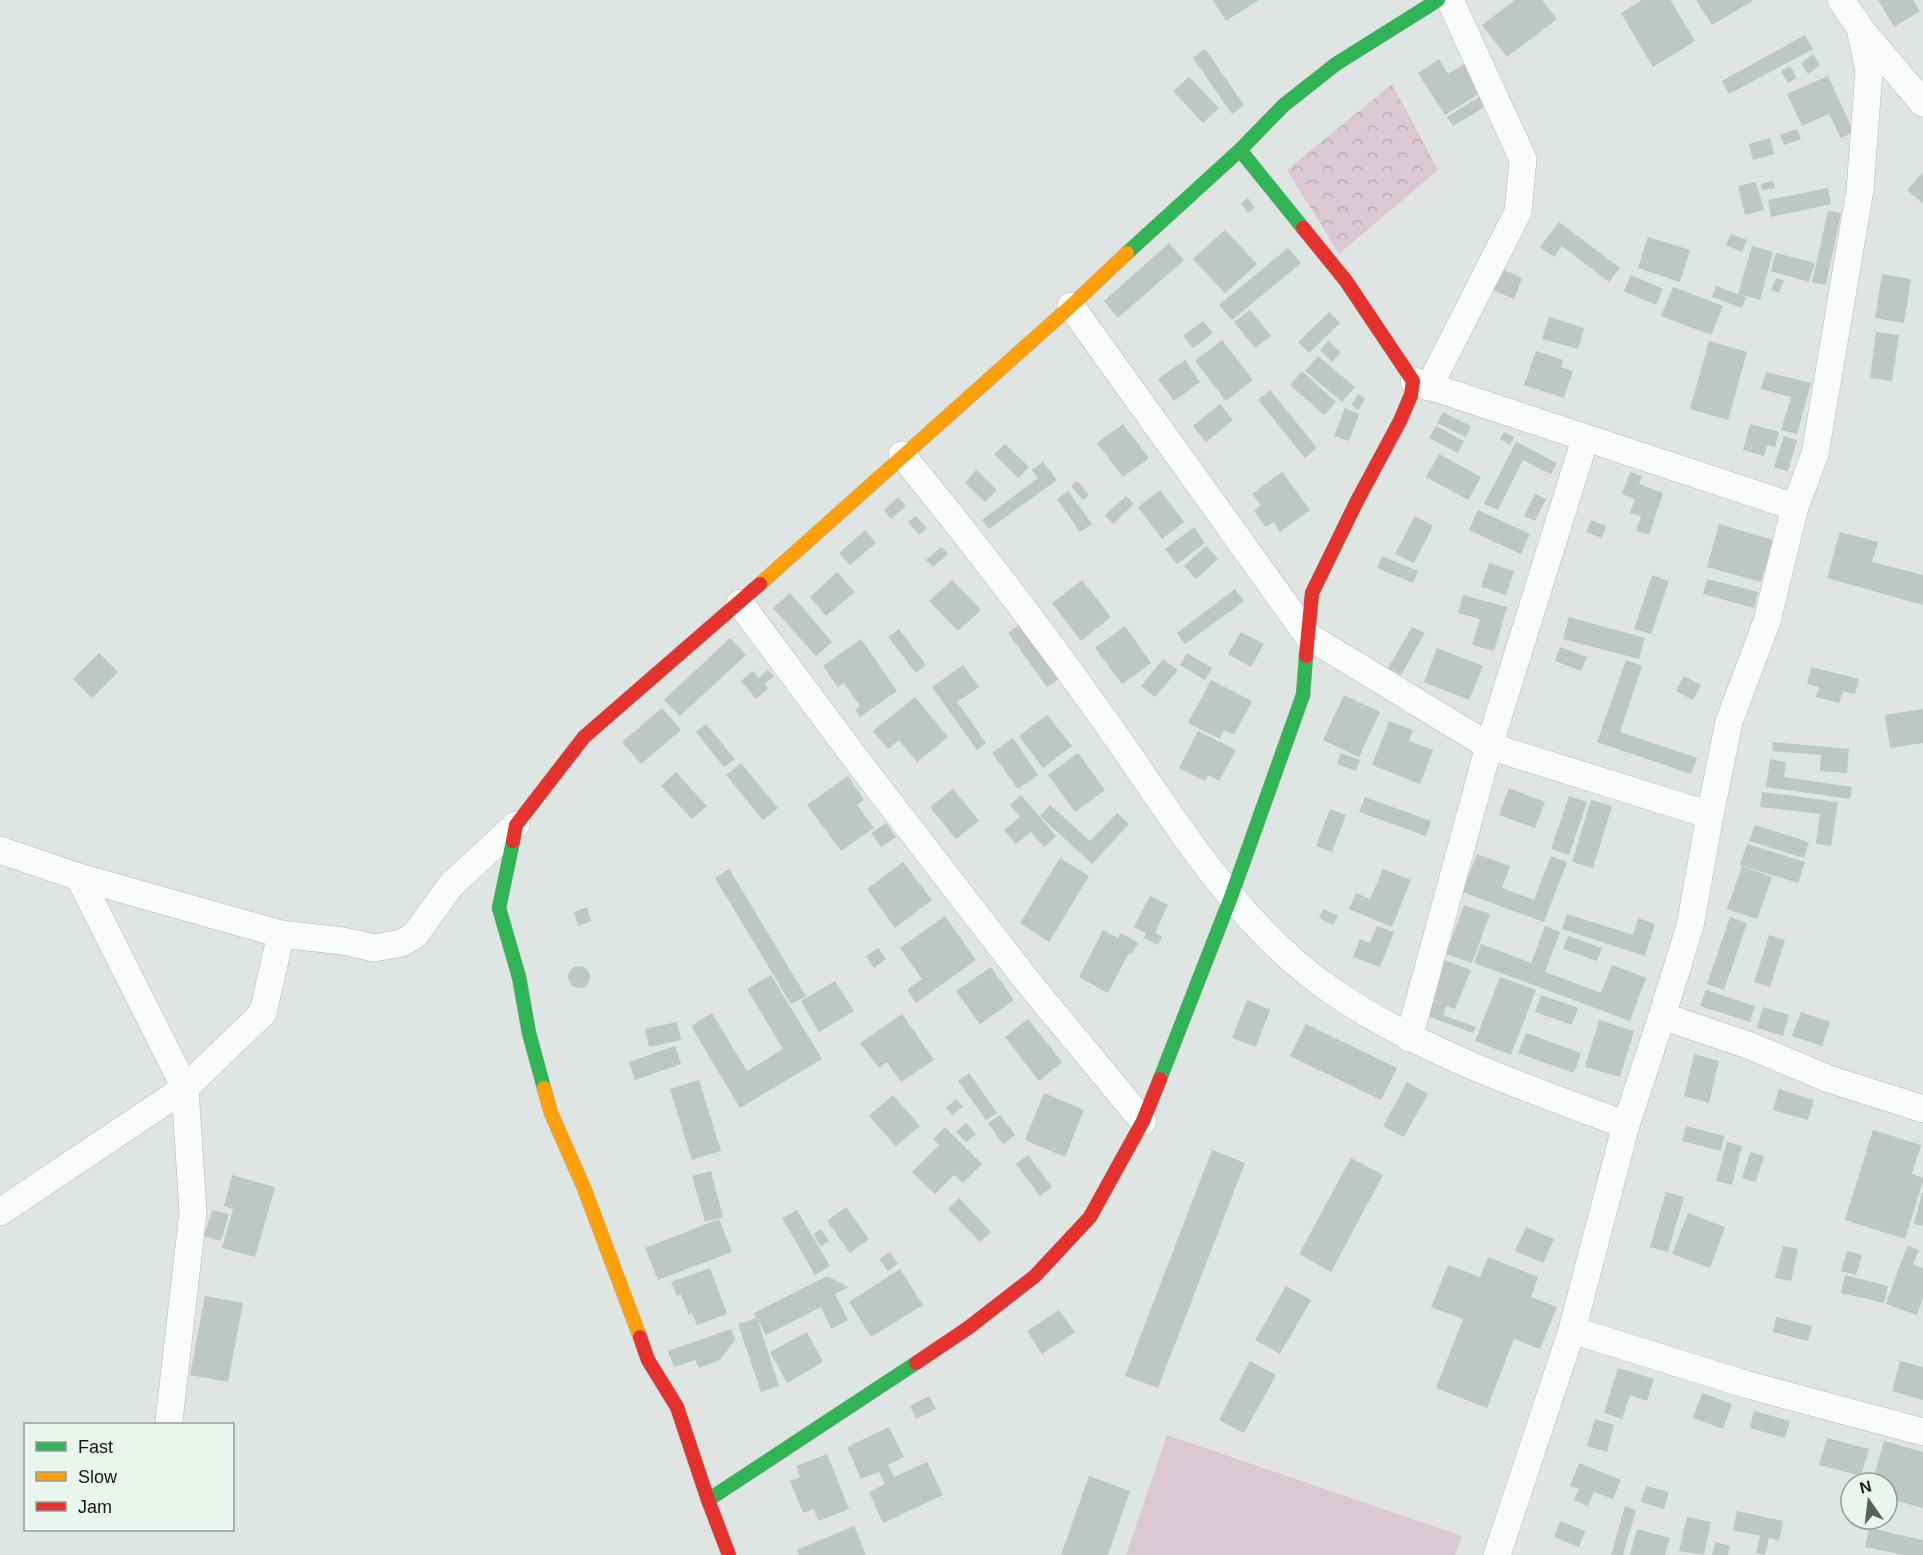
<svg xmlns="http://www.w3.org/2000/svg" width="1923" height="1555" font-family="Arial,sans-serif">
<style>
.grass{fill:#dbc8d2}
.park{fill:url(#park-crowns)}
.building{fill:#bcc8c2}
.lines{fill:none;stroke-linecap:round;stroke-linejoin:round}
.street-casing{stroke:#b4b8b5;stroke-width:28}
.fast-casing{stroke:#b4b8b5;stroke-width:15}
.slow-casing{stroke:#b4b8b5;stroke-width:15}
.jam-casing{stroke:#b4b8b5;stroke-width:15}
.street{stroke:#fafbfb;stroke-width:27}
.fast{stroke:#30b455;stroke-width:14}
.slow{stroke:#ff9f0a;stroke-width:14}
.jam{stroke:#e5322d;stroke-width:14}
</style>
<defs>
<pattern id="park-crowns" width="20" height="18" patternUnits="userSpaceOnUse" patternTransform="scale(1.5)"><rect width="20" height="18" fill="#dbc8d2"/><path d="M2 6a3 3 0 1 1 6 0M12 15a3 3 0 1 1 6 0" fill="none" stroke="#bbabb3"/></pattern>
</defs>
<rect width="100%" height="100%" fill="#dfe5e2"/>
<path class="grass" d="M1167,1435L1462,1536L1455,1555H1126Z"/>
<path class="park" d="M1392,84L1438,170L1339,254L1287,170Z"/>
<path class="building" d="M1213,0H1259L1226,21Z
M1515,0H1542L1557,19L1507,57L1482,25Z
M1642,0H1670L1695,41L1653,67L1621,13Z
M1696,0H1754L1712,25Z
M1878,0H1913L1920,11L1894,27Z
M1805,35L1813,49L1729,94L1722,81Z
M1205,49L1244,105L1232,114L1193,58Z
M1813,54L1820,65L1808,74L1801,63Z
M1439,59L1448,74L1467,62L1485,90L1445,115L1418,73Z
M1790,66L1797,78L1788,83L1781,71Z
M1828,76L1854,132L1841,138L1829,114L1802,126L1787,94Z
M1189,77L1219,108L1203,123L1173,91Z
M1487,92L1493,102L1453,126L1447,117Z
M1797,129L1801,139L1784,145L1780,135Z
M1770,138L1774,154L1753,160L1749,144Z
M1923,172V204L1907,190Z
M1773,181L1775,188L1762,190L1761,184Z
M1756,182L1764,210L1745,215L1738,186Z
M1828,188L1831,204L1771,217L1768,200Z
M1248,198L1255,208L1248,213L1241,203Z
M1828,211L1841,213L1826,285L1812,282Z
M1559,222L1620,268L1609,282L1562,246L1554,257L1540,247Z
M1225,230L1257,264L1225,293L1193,259Z
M1731,234L1747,240L1742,252L1726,245Z
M1648,237L1690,250L1680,282L1638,268Z
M1169,243L1184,260L1118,318L1104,301Z
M1752,246L1773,252L1760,300L1738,294Z
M1288,248L1301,263L1232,320L1219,305Z
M1776,253L1815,263L1809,282L1771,271Z
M1502,269L1522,278L1514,299L1493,290Z
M1882,274L1911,279L1904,323L1875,318Z
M1631,275L1663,289L1656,305L1624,291Z
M1776,278L1784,281L1779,293L1771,290Z
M1716,286L1746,297L1742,308L1712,297Z
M1673,287L1723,306L1711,335L1661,316Z
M1250,310L1271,336L1255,348L1234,322Z
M1329,312L1340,323L1309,353L1298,342Z
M1549,317L1584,328L1578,349L1542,339Z
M1203,321L1213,333L1193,348L1183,336Z
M1876,332L1899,335L1892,381L1870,378Z
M1222,340L1253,380L1226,401L1195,361Z
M1328,341L1341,352L1332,362L1320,350Z
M1709,341L1747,352L1728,420L1690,409Z
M1536,351L1563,360L1561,367L1573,371L1564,398L1524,385Z
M1318,356L1355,387L1342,402L1305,371Z
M1185,360L1200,382L1174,401L1158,379Z
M1302,371L1336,402L1324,415L1290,385Z
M1766,372L1811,383L1797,434L1781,430L1791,397L1761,389Z
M1270,390L1317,448L1305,458L1258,400Z
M1358,394L1365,399L1358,410L1351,405Z
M1220,404L1233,420L1206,442L1193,426Z
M1345,408L1359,414L1349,441L1334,436Z
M1443,412L1471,426L1466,437L1437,423Z
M1123,424L1149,458L1123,477L1097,443Z
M1750,424L1779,432L1775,447L1767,445L1764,456L1743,450Z
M1436,426L1464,441L1458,453L1429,438Z
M1504,432L1514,437L1510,445L1500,439Z
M1784,436L1797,440L1788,471L1774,467Z
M1516,442L1557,463L1551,474L1523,460L1498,510L1484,504Z
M1005,444L1029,467L1018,478L994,454Z
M1439,454L1481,477L1468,500L1426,477Z
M1043,462L1057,480L989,529L982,520L1038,478L1032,470Z
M976,470L997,490L985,502L965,483Z
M1282,472L1310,510L1280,532L1274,522L1266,527L1254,511L1261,505L1252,494Z
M1630,472L1642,476L1639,484L1663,493L1649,535L1636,531L1641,516L1630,513L1635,499L1622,494Z
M1077,481L1089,495L1083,500L1071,486Z
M1160,490L1184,522L1162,539L1138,507Z
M1068,491L1092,524L1080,532L1057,499Z
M1535,494L1546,499L1535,521L1524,516Z
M1126,496L1134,504L1113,524L1105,515Z
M898,497L906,506L891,519L884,510Z
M1478,510L1530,534L1521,554L1469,530Z
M916,516L927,528L919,535L908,522Z
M1415,516L1433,526L1414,563L1395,554Z
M1591,520L1606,526L1602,538L1586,532Z
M1719,524L1773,540L1761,582L1707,567Z
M1194,527L1205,543L1177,564L1165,549Z
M865,530L876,543L850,565L839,553Z
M1840,532L1878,542L1872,562L1923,575V605L1827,578Z
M1206,546L1218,559L1196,579L1184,566Z
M941,547L948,554L933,567L926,560Z
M1382,556L1418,571L1413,583L1377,568Z
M1489,563L1514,571L1506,595L1481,587Z
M837,572L855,592L826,616L810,597Z
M1652,575L1669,581L1651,634L1634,629Z
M1707,579L1758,592L1754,608L1703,594Z
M952,580L981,610L958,631L929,601Z
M1082,580L1111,617L1081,641L1052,603Z
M1235,589L1244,601L1185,644L1177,633Z
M790,593L832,642L816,656L773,608Z
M1463,595L1507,607L1494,651L1472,645L1480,619L1458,613Z
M1569,617L1645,638L1639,659L1563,639Z
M1026,620L1064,675L1047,687L1008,633Z
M1125,626L1151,663L1122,684L1095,648Z
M1412,627L1425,633L1401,675L1388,668Z
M899,629L926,665L916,673L888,637Z
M1241,632L1264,644L1251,667L1228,654Z
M730,638L746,655L680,716L664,700Z
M861,639L897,691L860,717L855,710L860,706L844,683L838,687L823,666Z
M1560,647L1587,657L1581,671L1555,661Z
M1437,648L1483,666L1469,700L1424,682Z
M99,653L118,672L92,698L73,679Z
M1187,653L1212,668L1205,680L1180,665Z
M1163,659L1178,670L1155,697L1141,686Z
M1626,660L1642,666L1620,732L1697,758L1691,774L1597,742Z
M963,665L979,687L957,702L986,743L977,750L932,687Z
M1811,667L1859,679L1855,694L1843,691L1839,703L1816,697L1819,687L1807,684Z
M768,670L774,676L765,684L768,689L756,699L741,681L753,671L759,678Z
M1684,676L1701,685L1693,700L1676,691Z
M1211,680L1252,701L1234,735L1224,730L1220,739L1188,723Z
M1344,695L1380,712L1359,757L1323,740Z
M915,697L948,737L917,762L899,740L888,749L873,731Z
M662,708L681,730L641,764L622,742Z
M1923,709V743L1890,748L1885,715Z
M1047,715L1072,746L1043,768L1019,736Z
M1389,721L1413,730L1409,741L1433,750L1420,784L1372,765Z
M706,724L735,759L724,767L696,732Z
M1198,731L1236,750L1219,781L1208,775L1205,781L1179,768Z
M1013,738L1038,775L1018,789L992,753Z
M1773,742L1849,749L1847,773L1820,771L1821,755L1772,751Z
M1078,753L1105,790L1075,812L1048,775Z
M1341,753L1360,760L1356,771L1337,764Z
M1770,759L1786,762L1784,777L1852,787L1850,799L1766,787Z
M741,763L778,808L763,820L726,775Z
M676,772L707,806L692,819L661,786Z
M848,776L864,800L857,805L874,828L841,851L807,805Z
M1509,788L1545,802L1535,828L1499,815Z
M953,789L979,821L956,839L930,807Z
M1762,792L1838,802L1831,846L1816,844L1820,814L1760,807Z
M1021,795L1056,836L1044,847L1031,832L1016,844L1004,830L1020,817L1010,805Z
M1569,796L1587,802L1569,855L1551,849Z
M1365,797L1431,821L1426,836L1359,812Z
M1591,800L1612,806L1593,868L1572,862Z
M1050,805L1090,841L1117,813L1129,824L1092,864L1040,816Z
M1330,809L1346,815L1332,852L1316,846Z
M886,823L896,837L881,847L871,833Z
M1755,825L1809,842L1804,858L1749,841Z
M1747,844L1805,862L1798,883L1740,865Z
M1477,854L1510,866L1502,888L1534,900L1551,856L1567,862L1544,922L1462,892Z
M1060,858L1089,876L1049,942L1020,923Z
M903,862L932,900L895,928L867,889Z
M1742,866L1772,877L1757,919L1727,909Z
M729,869L806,996L791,1004L715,878Z
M1383,869L1411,880L1392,927L1349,909L1356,893L1370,899Z
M1150,896L1168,905L1155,933L1162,937L1158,945L1144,938L1146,933L1134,927Z
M1464,905L1490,914L1472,963L1446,954Z
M587,907L591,921L578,926L574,912Z
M1323,909L1338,916L1333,925L1319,918Z
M1567,914L1633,935L1638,918L1655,924L1645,956L1562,929Z
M945,916L976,960L916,1003L907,990L922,979L900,948Z
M1730,917L1747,923L1724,990L1707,984Z
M1377,926L1394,932L1380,967L1353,957L1360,939L1370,943Z
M1545,926L1560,932L1545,972L1601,993L1612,965L1646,978L1630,1021L1474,963L1481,944L1531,963Z
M1103,930L1118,938L1121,933L1138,943L1132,954L1129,953L1108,993L1079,977Z
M1769,935L1785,940L1770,987L1754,982Z
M1568,936L1602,948L1597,961L1563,949Z
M878,948L886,959L874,968L866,956Z
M1444,960L1471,970L1455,1009L1446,1006L1443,1015L1476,1027L1473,1033L1427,1016L1433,1001L1444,1004L1428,998Z
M568 977a11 11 0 1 1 22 0a11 11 0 1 1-22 0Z
M991,967L1014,1000L980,1024L956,991Z
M771,975L822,1059L740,1108L691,1026L712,1013L747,1071L783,1049L747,989Z
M1500,977L1536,990L1511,1055L1475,1041Z
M835,981L854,1011L819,1032L801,1001Z
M1706,990L1755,1006L1750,1022L1700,1006Z
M1541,995L1578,1008L1572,1025L1535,1012Z
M1247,1000L1270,1010L1256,1047L1232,1038Z
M1763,1007L1789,1015L1783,1036L1757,1028Z
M1801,1012L1830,1022L1822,1046L1792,1036Z
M902,1014L934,1060L901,1082L887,1062L879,1068L860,1043Z
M1028,1019L1062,1062L1039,1081L1005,1037Z
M1599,1020L1634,1031L1620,1077L1585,1067Z
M677,1022L681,1040L649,1047L645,1029Z
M1306,1024L1397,1068L1381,1100L1290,1056Z
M1526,1033L1581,1053L1574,1073L1518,1053Z
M675,1046L681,1064L635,1080L629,1062Z
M1694,1054L1719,1061L1709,1103L1684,1096Z
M969,1073L997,1113L986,1120L958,1081Z
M699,1080L721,1151L692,1160L670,1089Z
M1407,1082L1428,1094L1404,1137L1383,1126Z
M1779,1089L1814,1100L1808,1120L1773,1110Z
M1044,1093L1084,1110L1065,1157L1025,1140Z
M893,1095L920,1126L896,1146L869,1116Z
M956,1099L963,1107L952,1115L946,1108Z
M1000,1115L1015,1135L1003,1144L988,1123Z
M966,1123L976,1134L966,1142L956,1132Z
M1686,1126L1724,1136L1721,1151L1682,1141Z
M945,1127L982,1164L963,1183L954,1175L935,1194L912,1172L939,1145L933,1139Z
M1873,1130L1921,1145L1912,1174L1923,1178V1181L1905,1239L1845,1220Z
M1727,1142L1742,1146L1732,1185L1716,1181Z
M1212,1150L1245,1163L1158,1388L1125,1376Z
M1750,1152L1764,1156L1756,1182L1742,1178Z
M1028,1155L1052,1187L1040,1196L1016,1164Z
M1351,1158L1383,1175L1331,1272L1299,1254Z
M711,1171L723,1217L705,1222L692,1176Z
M232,1175L275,1187L255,1257L222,1248L233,1209L224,1206Z
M1666,1192L1684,1197L1668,1252L1650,1247Z
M1922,1193H1923V1226L1914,1224Z
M959,1198L991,1232L980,1242L948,1209Z
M846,1207L869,1239L850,1253L827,1221Z
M212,1210L229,1214L221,1241L204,1236Z
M797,1210L830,1266L815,1275L782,1218Z
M1688,1213L1725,1227L1710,1268L1672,1254Z
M719,1219L732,1252L658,1280L645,1248Z
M1526,1227L1554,1239L1543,1263L1515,1251Z
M821,1229L829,1241L821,1246L813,1234Z
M1783,1246L1798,1249L1791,1281L1775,1278Z
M1907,1246L1919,1250L1913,1265L1923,1268V1298L1917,1315L1886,1304Z
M1847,1251L1862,1255L1856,1275L1841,1271Z
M890,1252L898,1264L888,1271L879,1259Z
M1488,1257L1538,1277L1531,1297L1557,1307L1540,1349L1514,1339L1487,1408L1436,1388L1463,1319L1431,1307L1448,1265L1480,1277Z
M710,1268L727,1314L697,1325L692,1313L689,1315L681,1294L677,1296L671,1282Z
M900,1269L923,1305L871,1337L849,1302Z
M1845,1275L1888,1286L1884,1303L1841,1293Z
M827,1276L849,1287L835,1294L848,1320L831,1329L821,1307L766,1335L754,1313Z
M1286,1286L1311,1300L1280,1354L1255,1340Z
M205,1296L243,1303L228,1382L190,1375Z
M1059,1310L1075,1332L1042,1354L1027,1331Z
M1776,1317L1812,1326L1808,1341L1773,1332Z
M757,1318L779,1386L761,1392L738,1324Z
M731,1329L735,1340L720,1360L699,1368L695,1360L674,1367L668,1351Z
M807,1332L823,1362L787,1383L770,1352Z
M1250,1361L1276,1375L1244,1433L1219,1420Z
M1900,1361L1923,1367V1400L1892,1391Z
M1618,1368L1654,1379L1647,1401L1630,1395L1622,1419L1604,1413Z
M1702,1393L1732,1404L1723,1429L1693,1418Z
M929,1396L936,1409L916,1419L910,1406Z
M1754,1411L1790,1421L1785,1438L1750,1428Z
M1595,1419L1614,1425L1607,1452L1587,1446Z
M889,1427L904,1457L888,1465L894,1477L927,1462L943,1495L883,1523L869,1492L885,1484L879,1472L861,1479L847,1447Z
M1827,1438L1869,1449L1861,1476L1819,1465Z
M1884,1441L1923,1452V1508L1887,1498V1483H1872Z
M827,1454L849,1509L818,1521L814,1509L803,1513L790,1481L800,1477L796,1466Z
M1579,1463L1621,1480L1613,1499L1594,1492L1588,1506L1574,1500L1579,1489L1570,1486Z
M1089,1476L1130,1491L1108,1555H1061Z
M1646,1486L1669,1492L1664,1509L1641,1502Z
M1625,1506L1636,1510L1623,1555H1611Z
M1737,1511L1783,1521L1779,1541L1769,1538L1765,1555L1756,1553L1760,1536L1733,1530Z
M1687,1517L1711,1522L1704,1555L1679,1551Z
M1560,1521L1585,1531L1579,1547L1554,1537Z
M854,1526L866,1555H799L797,1550Z
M1869,1528L1923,1540V1555H1904L1865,1547Z
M1637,1529L1670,1538L1665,1555H1630Z
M1715,1542L1730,1546L1728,1555H1712Z"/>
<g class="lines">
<g class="street-casing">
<path id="street" d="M1841,0L1860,28L1869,71L1860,190L1815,454L1795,507L1767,621L1729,722L1710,815L1690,926L1662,1016L1748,1045L1829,1079L1923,1109
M1862,31L1923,103
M1071,306L1308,636L1489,746L1710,815
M1414,381L1795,507
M1429,387L1518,212L1523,159L1450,0
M902,455C972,540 1039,628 1103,718C1173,815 1234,925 1335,993C1423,1053 1527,1088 1626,1125
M740,603L859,763L1028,982L1143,1121
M0,850L79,877L281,934L343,941L374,948L402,943L415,935L451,885L516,825
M79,877L185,1088L193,1212L169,1421
M1409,1038L1489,746L1585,439
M0,1212L185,1088L263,1013L281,934
M1572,1330L1745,1384L1923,1432
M1497,1555L1572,1330L1626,1125L1662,1016"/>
</g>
<g class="fast-casing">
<path id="fast" d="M1240,150L1303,228
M1127,253L1240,150L1284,105L1336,64L1438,0
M513,841L499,908L519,977L529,1033L544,1088
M1160,1079L1231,897L1303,695L1306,656
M708,1500L916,1363"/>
</g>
<g class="slow-casing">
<path id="slow" d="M760,584L1071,306L1127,253
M544,1088L551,1113L584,1188L640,1337"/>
</g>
<g class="jam-casing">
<path id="jam" d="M1303,228L1346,281L1413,381L1411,395L1400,421L1357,501L1312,593L1306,656
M513,841L516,825L584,737L760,584
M640,1337L648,1360L677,1407L708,1500L729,1555
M916,1363L968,1328L1035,1276L1090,1217L1143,1121L1160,1079"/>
</g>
<use href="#street" class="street"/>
<use href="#fast" class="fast"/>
<use href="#slow" class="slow"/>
<use href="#jam" class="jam"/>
</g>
<rect x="24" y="1423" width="210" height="108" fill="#e9f6ee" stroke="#949d97" stroke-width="1.5"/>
<rect x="36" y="1442" width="30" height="9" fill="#30b455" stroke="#949d97" stroke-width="1.5"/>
<text x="78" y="1453" font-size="18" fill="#141815">Fast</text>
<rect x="36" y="1472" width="30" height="9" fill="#ff9f0a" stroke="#949d97" stroke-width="1.5"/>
<text x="78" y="1483" font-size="18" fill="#141815">Slow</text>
<rect x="36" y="1502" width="30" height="9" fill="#e5322d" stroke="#949d97" stroke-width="1.5"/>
<text x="78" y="1513" font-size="18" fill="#141815">Jam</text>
<g transform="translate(1869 1501) rotate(346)"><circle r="28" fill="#e9f6ee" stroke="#949d97" stroke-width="1.5"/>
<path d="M0-4.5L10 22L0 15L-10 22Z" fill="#5b605d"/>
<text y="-9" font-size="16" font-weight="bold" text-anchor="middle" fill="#141815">N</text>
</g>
</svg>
